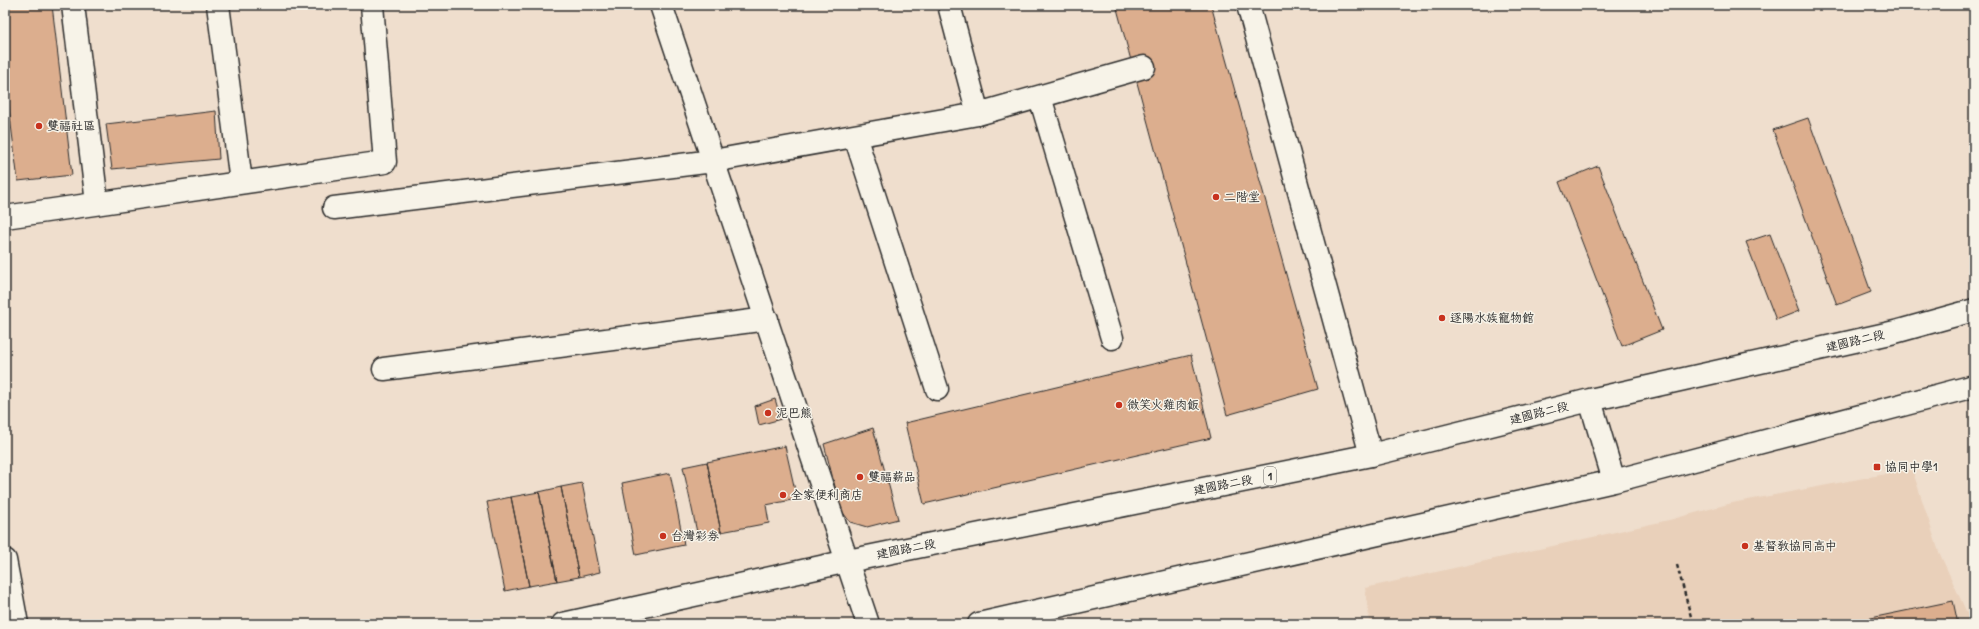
<svg xmlns="http://www.w3.org/2000/svg" width="1979" height="629" font-family="'Patrick Hand','LXGW WenKai TC',sans-serif">
<style>
.built{fill:#e9d0ba}
.building{fill:#dcae8e;stroke:#2b2b2b}
.lines{fill:none;stroke-linecap:round;stroke-linejoin:round}
.minor-casing{stroke:#2b2b2b;stroke-width:25}
.major-casing{stroke:#2b2b2b;stroke-width:25}
.path{stroke:#2b2b2b;stroke-width:2.5;stroke-dasharray:4 3;stroke-linecap:butt}
.minor{stroke:#f7f3e8;stroke-width:22}
.major{stroke:#f7f3e8;stroke-width:22}
.poi-dot{fill:#c8321e;stroke:#f7f3e8;stroke-width:1.5}
.labels{text-anchor:middle;stroke-width:3;stroke-linejoin:round;paint-order:stroke}
.shield{fill:#f7f3e8;stroke:#686764;stroke-width:1}
.shield-label{font-size:11px;font-weight:bold;fill:#2b2b2b}
.poi-label{font-size:12px;fill:#2b2b2b;stroke:#f7f3e8;text-anchor:start}
.street-label{font-size:12px;fill:#2b2b2b;stroke:#f7f3e8}
</style>
<rect width="100%" height="100%" fill="#efdecd"/>
<filter id="ink" filterUnits="userSpaceOnUse"><feTurbulence type="fractalNoise" baseFrequency=".025" numOctaves="2"/><feDisplacementMap in="SourceGraphic" scale="8" xChannelSelector="R" yChannelSelector="G"/><feConvolveMatrix kernelMatrix="1 2 1 2 8 2 1 2 1" color-interpolation-filters="sRGB"/></filter>
<g filter="url(#ink)">
<path class="built" d="M1912,469L1939,552L1972,624H1370L1365,588L1669,520L1732,503Z"/>
<path class="building" d="M5,5H52L72,175L18,181L5,76Z
M1116,5H1211L1318,389L1227,415Z
M216,111L219,159L112,169L106,124Z
M1808,118L1871,292L1837,305L1773,130Z
M1598,166L1662,330L1622,346L1559,182Z
M1770,234L1799,311L1776,320L1746,242Z
M1191,355L1211,438L924,504L905,423Z
M775,399L781,419L759,425L755,406Z
M873,428L898,519L867,527L850,522L841,510L824,444Z
M785,446L797,499L766,505L769,523L721,532L707,462Z
M707,462L721,532L698,537L683,467Z
M670,473L684,545L636,555L622,483Z
M582,483L600,572L579,577L561,487Z
M561,487L579,577L557,581L539,492Z
M539,492L557,581L529,586L511,497Z
M511,497L529,586L505,591L487,502Z
M1953,601L1958,624H1842Z"/>
<g class="lines">
<g class="minor-casing">
<path id="minor" d="M73,5L97,203
M218,5L241,182
M661,5L868,624
M949,5L978,114
M1248,5L1371,455
M1040,97L1112,338
M855,136L937,389
M334,208L713,161L978,114L1144,67
M5,217L385,162L372,5
M384,369L767,319
M5,560L17,624"/>
</g>
<g class="major-casing">
<path id="major" d="M1590,400L1614,481
M563,624L848,561L1371,455L1590,400L1895,332L1974,310
M979,624L1614,481L1974,386"/>
</g>
<path class="path" d="M1677,565L1693,624"/>
<use href="#minor" class="minor"/>
<use href="#major" class="major"/>
</g>
</g>
<g class="poi-dot">
<circle cx="39" cy="126" r="4"/>
<circle cx="1216" cy="197" r="4"/>
<circle cx="1442" cy="318" r="4"/>
<circle cx="1119" cy="405" r="4"/>
<circle cx="768" cy="413" r="4"/>
<rect x="1873" y="463" width="8" height="8" rx="2"/>
<circle cx="860" cy="477" r="4"/>
<circle cx="783" cy="495" r="4"/>
<circle cx="663" cy="536" r="4"/>
<circle cx="1745" cy="546" r="4"/>
</g>
<g class="labels">
<rect class="shield" x="1264" y="467" width="12" height="18" rx="3"/>
<g class="shield-label">
<text x="1270" y="480">1</text>
</g>
<g class="poi-label">
<text x="47" y="130">雙福社區</text>
<text x="1224" y="201">二階堂</text>
<text x="1450" y="322">逐陽水族寵物館</text>
<text x="1127" y="409">微笑火雞肉飯</text>
<text x="776" y="417">泥巴熊</text>
<text x="1885" y="471">協同中學1</text>
<text x="868" y="481">雙福薪品</text>
<text x="791" y="499">全家便利商店</text>
<text x="671" y="540">台灣彩券</text>
<text x="1753" y="550">基督教協同高中</text>
</g>
<g class="street-label">
<text transform="translate(1855 341) rotate(-13)" y="4">建國路二段</text>
<text transform="translate(1539 413) rotate(-14)" y="4">建國路二段</text>
<text transform="translate(1223 485) rotate(-11)" y="4">建國路二段</text>
<text transform="translate(906 549) rotate(-11)" y="4">建國路二段</text>
</g>
</g>
<rect width="1979" height="629" fill="none" stroke="#f7f3e8" stroke-width="20"/>
<rect x="10" y="10" width="1959" height="609" fill="none" stroke="#2b2b2b" stroke-width="1.5" filter="url(#ink)"/>
</svg>
